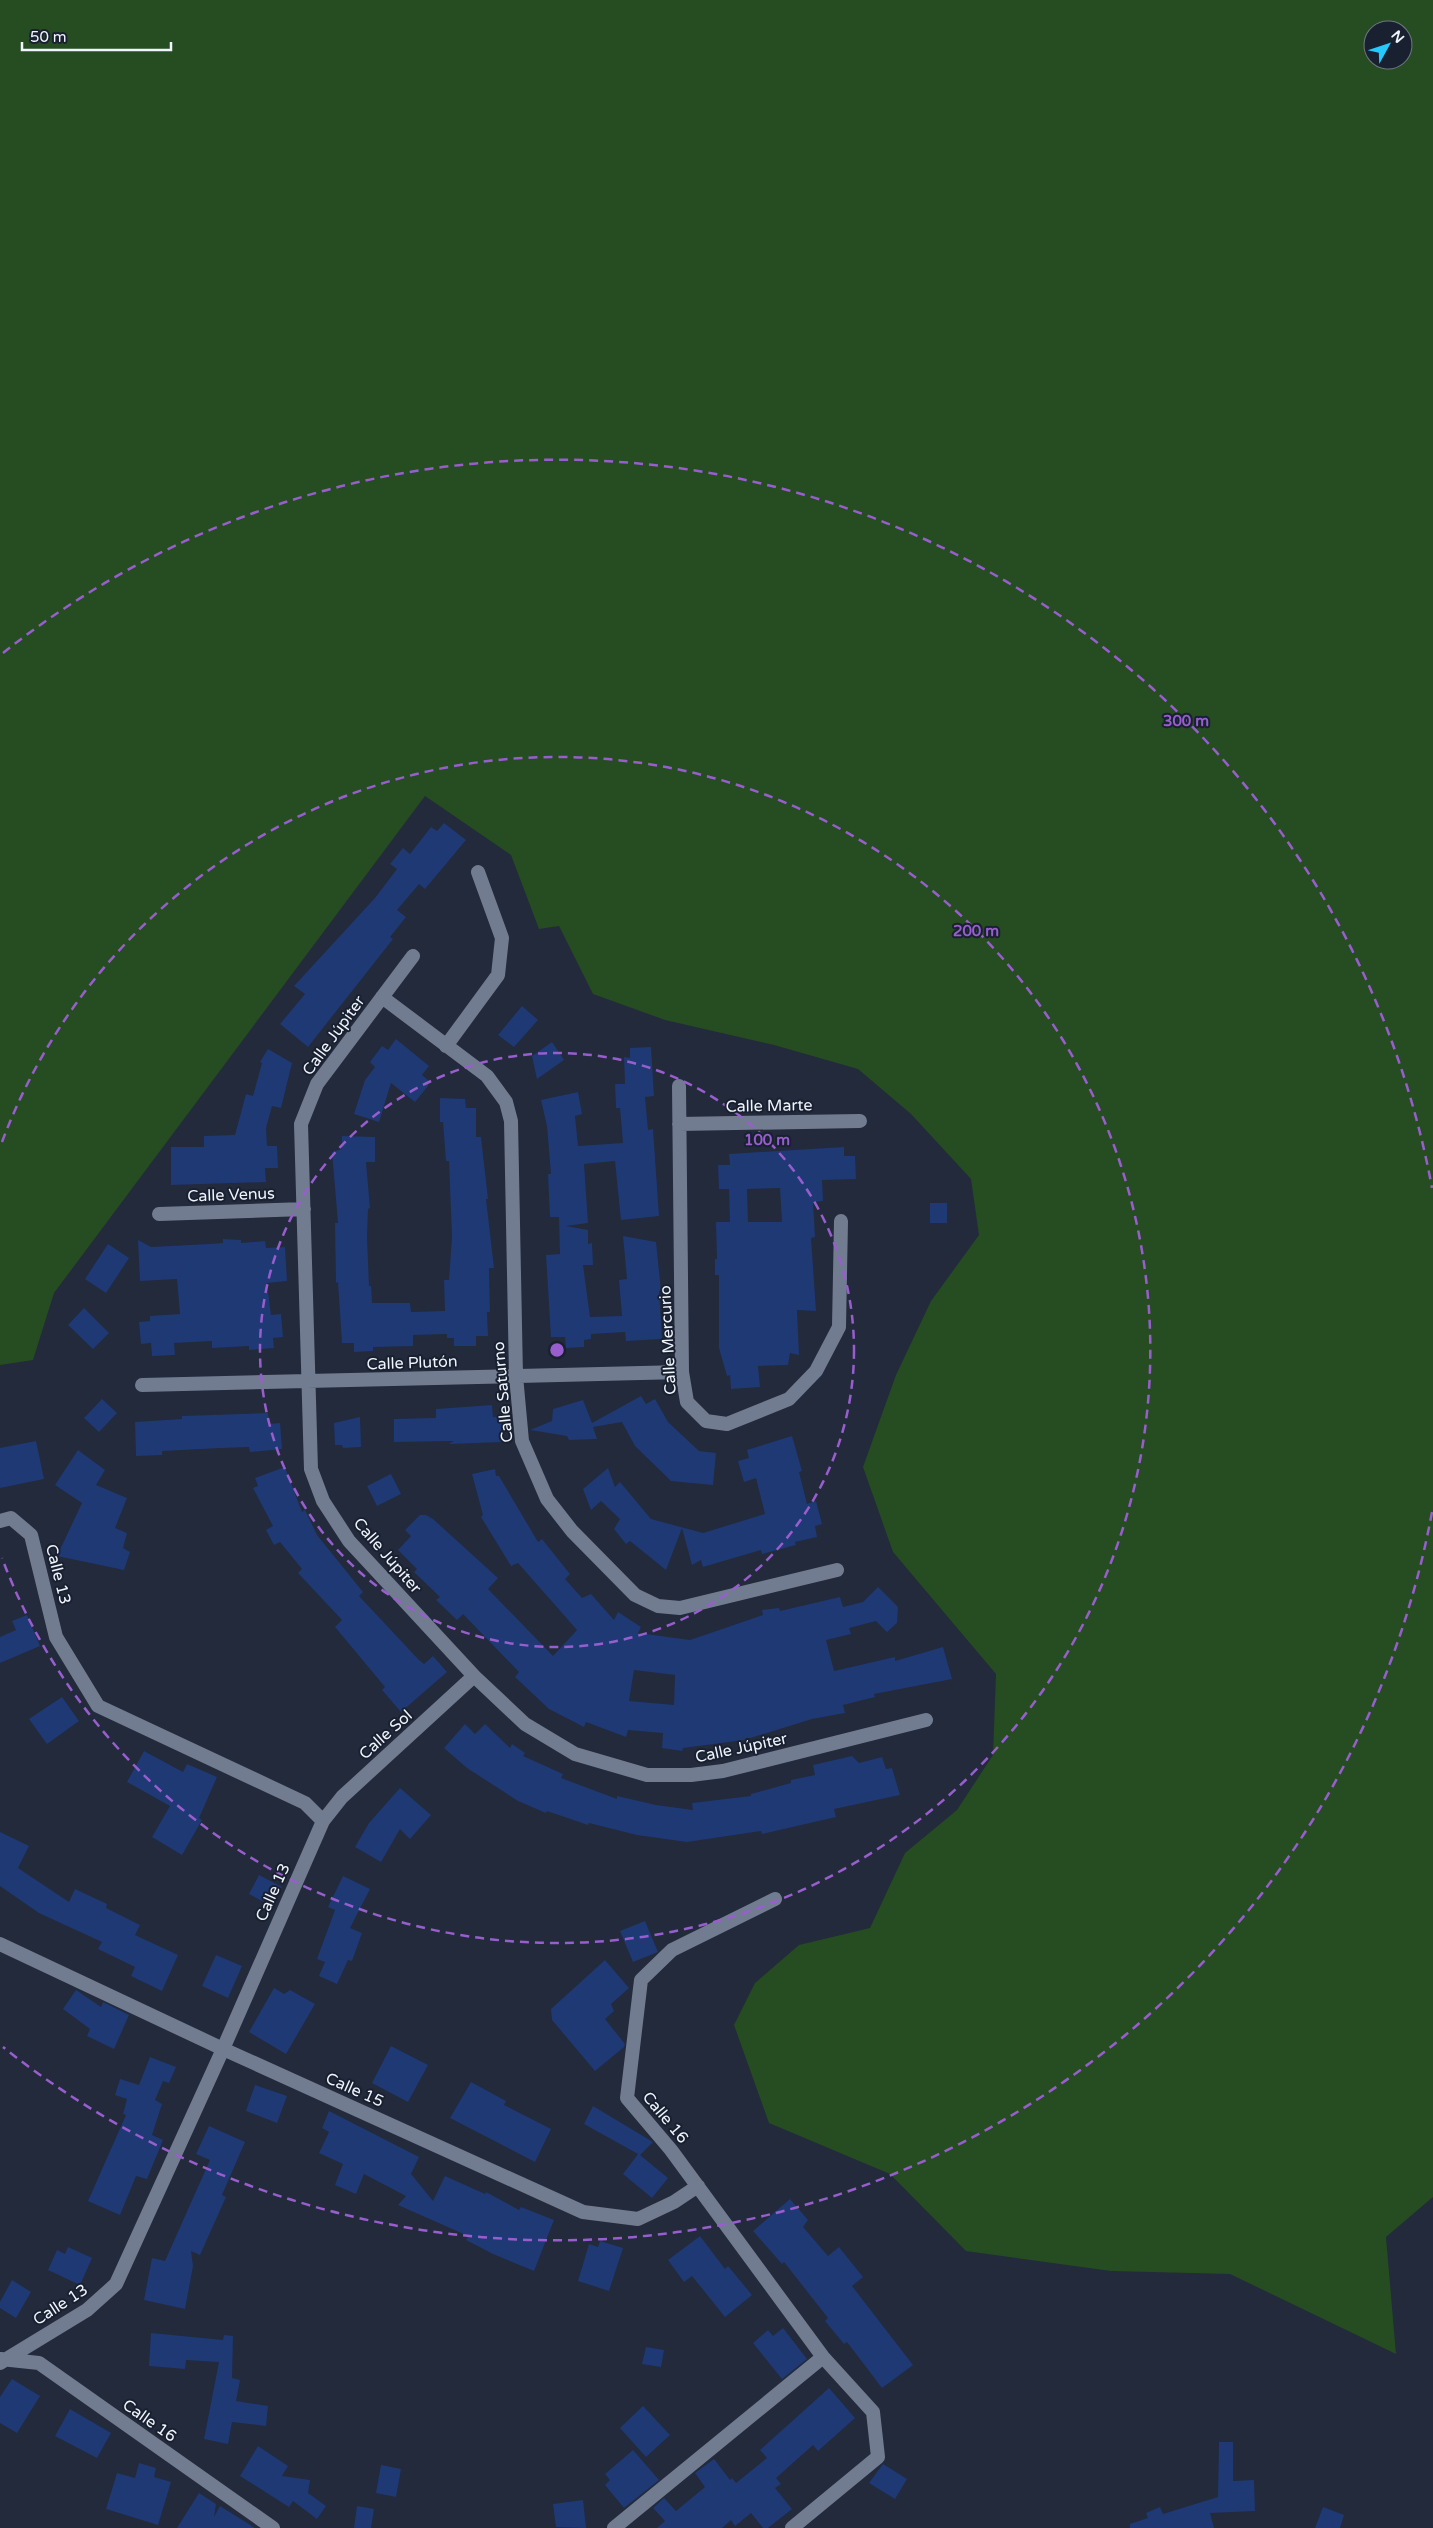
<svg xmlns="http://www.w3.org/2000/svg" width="1433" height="2528" font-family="'Varela Round',sans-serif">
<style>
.green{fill:#264c21;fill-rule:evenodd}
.building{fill:#1f3975;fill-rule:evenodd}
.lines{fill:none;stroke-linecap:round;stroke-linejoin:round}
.minor{stroke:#727c91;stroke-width:14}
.ring{fill:none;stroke:#985ece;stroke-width:2.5;stroke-dasharray:9 6}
.labels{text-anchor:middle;stroke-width:4;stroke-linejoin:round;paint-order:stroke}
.street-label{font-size:16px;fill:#eff4fd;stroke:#192131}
.centre{fill:#985ece;stroke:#192131;stroke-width:2.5}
.ring-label{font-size:15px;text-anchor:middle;font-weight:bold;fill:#985ece;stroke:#192131;stroke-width:4;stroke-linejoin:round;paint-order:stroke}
</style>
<rect width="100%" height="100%" fill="#222a3b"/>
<path class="green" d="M0,0H1433V2197L1386,2237L1396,2354L1230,2274L1111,2271L966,2251L890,2174L769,2123L734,2025L755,1983L799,1945L870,1928L905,1853L957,1810L993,1755L996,1674L893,1552L863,1467L896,1375L931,1301L979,1235L971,1179L911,1114L858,1069L774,1045L665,1020L593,994L559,926L539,929L511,855L425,796L54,1293L33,1360L0,1365ZM1373,30H1403V60H1373Z"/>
<path class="building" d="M444,823L466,840L425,889L419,884L397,910L406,917L390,937L393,939L308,1047L280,1024L305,994L294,986L375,898L397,869L390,864L403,848L410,854L431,827L437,831Z
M522,1006L538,1020L514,1047L498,1035Z
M396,1039L429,1066L422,1075L428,1080V1086L415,1102L391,1083L379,1122L354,1114L365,1080L375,1067L370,1062L382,1046L388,1050Z
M552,1042L564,1060L537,1079L532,1056Z
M651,1047L654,1096L645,1097L648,1130L653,1129L659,1216L621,1220L615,1161L584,1164L588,1223L566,1226L588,1230V1244L592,1243L593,1265H583L590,1317L622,1316L619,1280L627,1279L623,1236L656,1242L661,1291H659L662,1339L626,1341L625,1332L591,1334V1339L584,1340V1347L566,1348L565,1337H551L546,1255L560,1254L559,1217H550L548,1174H551L547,1126L541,1100L578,1092L582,1114L575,1116L578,1146L623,1143L620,1108H616L615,1084H625L624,1057L630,1058V1048Z
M268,1049L292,1063L281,1108L272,1106L266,1128L267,1146H277L278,1168H265L266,1182L171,1185V1147H204V1136L235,1135L246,1094L253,1096L262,1063L260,1062Z
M440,1098L465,1099L466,1108H476V1137H481L488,1199H486L494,1268H489L490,1312H487L488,1336H476V1346H454V1338H447V1334L413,1335V1346L373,1347V1351L354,1352V1343H342L338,1282L336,1283L335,1223H338L332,1152L342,1149V1136L375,1137V1162H366L370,1208L368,1209L367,1237L369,1286H371L372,1303H410L411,1312L445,1311L444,1280H449L452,1237L449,1161H446L443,1122H440Z
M844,1147V1156H855L856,1179L822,1180L823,1201L813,1202L815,1237L811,1238L816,1311L797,1310L799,1355L790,1353L788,1365L758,1366L760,1387L731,1389L730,1375L727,1376L719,1348V1275H715V1259H717L716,1222H730L729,1189H719L718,1165H730L729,1154ZM780,1188L782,1222H748L747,1189Z
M930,1203H947V1223H930Z
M223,1239L241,1240V1243L265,1241L266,1248L285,1247L287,1281L267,1283L271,1315L281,1314L283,1337L273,1338L274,1348L249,1350V1346L212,1348V1341L174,1343L175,1355L152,1356L151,1343L141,1344L139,1322L150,1321V1316L180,1314L177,1279L140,1281L138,1240L151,1247L210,1244L223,1243Z
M108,1244L129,1258L106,1293L85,1279Z
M84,1308L109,1333L93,1349L68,1325Z
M641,1396L646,1404L655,1399L668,1422L699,1451L716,1453L713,1485L671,1481L635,1446L622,1422L593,1427L597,1439L569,1440L567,1436L530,1430L552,1421L553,1409L583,1400L592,1423Z
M102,1399L117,1413L99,1432L84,1418Z
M492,1405L493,1417L503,1416L504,1442L448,1444L454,1441L394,1442V1419L436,1418V1409Z
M268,1413L269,1424L280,1423L282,1449L250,1452L249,1447L221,1448L162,1451V1455L136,1456L135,1422L182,1419V1416Z
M360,1417L361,1447L343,1448L342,1445H335L334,1423Z
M792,1436L802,1471L799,1472L807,1504L816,1501L822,1524L815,1526L817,1537L795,1542L796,1545L762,1554L761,1550L703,1567L701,1560L692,1565L682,1528L666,1570L630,1541L626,1544L614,1529L620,1519L601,1501L591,1510L583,1489L608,1468L615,1487L620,1482L651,1519L703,1533L765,1514L756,1478L744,1482L738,1461L749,1458L747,1450Z
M36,1441L44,1479L0,1488V1448Z
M78,1450L105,1470L96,1485L127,1498L115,1528L127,1533L123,1548L130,1552L124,1570L57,1556L82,1503L55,1485Z
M285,1467L302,1512L305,1510L317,1535L363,1592L359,1596L418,1659L424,1664L433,1656L447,1672L401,1712L382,1690L385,1687L335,1627L342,1620L298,1573L302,1569L280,1542L274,1545L266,1530L273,1526L253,1488L258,1486L255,1478Z
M495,1469L496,1476H499L538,1542L542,1539L570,1574L565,1579L582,1598L591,1594L614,1620L618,1612L641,1627L638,1633L690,1640L763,1615L762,1610L779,1608L780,1611L840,1597L843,1607L863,1602L878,1587L898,1607L897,1623L887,1632L876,1621L849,1628L851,1634L826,1640L834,1671L895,1657V1661L943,1647L952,1679L874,1694L875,1697L843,1705L845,1713L812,1719L744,1740L683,1748L682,1751L662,1748L663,1733L628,1730L626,1737L586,1722L584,1727L549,1709L515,1677L519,1672L463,1614L457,1620L436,1600L440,1597L414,1572L417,1569L398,1550L411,1536L405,1530L420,1515H426L433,1519L498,1578L488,1589L553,1656L577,1630L518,1563L511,1566L481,1517L483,1515L472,1474ZM634,1670L675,1675L674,1705L629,1701Z
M391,1474L401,1494L377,1506L367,1486Z
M27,1615L40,1646L0,1663V1637L16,1630L12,1621Z
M62,1697L79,1721L47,1744L29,1719Z
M465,1724L475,1734L485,1724L510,1748L512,1744L525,1753L523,1756L563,1774L561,1778L617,1799V1796L656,1805L693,1810L692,1803L751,1796V1794L791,1783V1780L815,1775L813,1765L852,1756L859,1763L882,1757L886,1769L892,1768L900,1795L834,1809L836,1817L762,1834L761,1831L687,1842L637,1835L589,1823L588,1825L547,1811L546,1813L518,1801L467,1768L444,1748Z
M144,1751L183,1772L187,1764L217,1777L199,1818L202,1820L182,1855L152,1837L170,1806L127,1782Z
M400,1788L431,1815L410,1839L400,1829L381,1862L355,1847L369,1823Z
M0,1832L29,1846L18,1868L69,1902L75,1889L107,1904L106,1908L140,1925L135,1935L178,1955L162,1991L131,1976L135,1967L98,1949L102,1942L39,1913L0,1886Z
M259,1875L282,1887L271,1906L249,1894Z
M343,1876L370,1889L350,1928L362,1933L352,1961L348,1960L337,1984L319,1976L325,1962L317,1959L335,1910L328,1907Z
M645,1921L658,1952L633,1962L620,1931Z
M216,1955L242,1966L228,1998L202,1986Z
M605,1960L629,1988L611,2004L614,2011L605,2019L625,2044L624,2047L595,2071L552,2020L551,2009Z
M274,1988L284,1994L290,1990L315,2004L286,2054L249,2032Z
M76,1990L101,2007L103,2002L129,2015L114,2049L87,2036L90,2029L63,2009Z
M391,2046L428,2065L408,2102L372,2083Z
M150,2057L176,2067L169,2083L163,2081L155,2100L162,2104L152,2135L163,2140L147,2179L136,2176L120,2215L88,2201L126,2115L123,2114L127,2099L115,2095L120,2079L139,2085Z
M471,2082L506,2101L504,2105L551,2129L535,2162L450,2118Z
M255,2085L287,2096L277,2123L246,2111Z
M593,2106L653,2142L640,2155L668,2178L652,2198L623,2174L638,2154L584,2124Z
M329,2111L419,2157L411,2174L433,2201L445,2176L485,2194L486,2192L519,2210L521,2207L554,2220L534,2271L493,2254L466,2240L468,2236L398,2205L406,2196L364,2174L356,2194L335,2185L343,2164L319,2153L329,2132L322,2128Z
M209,2126L245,2142L222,2195L226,2197L200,2255L191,2251L193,2266L185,2309L144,2300L152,2258L165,2261L210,2160L196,2154Z
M790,2199L808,2220L803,2227L828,2256L839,2247L863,2277L852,2286L913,2365L882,2388L847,2342L844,2344L825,2321L828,2318L784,2262L782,2264L753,2231Z
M700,2236L725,2269L728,2266L752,2295L725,2317L692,2276L684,2282L668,2260Z
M600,2241L623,2248L609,2291L578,2281L589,2244L598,2247Z
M68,2247L92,2258L80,2285L48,2270L57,2250L65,2254Z
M12,2280L31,2292L16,2318L0,2308V2302Z
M783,2328L807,2359L782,2379L753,2343L768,2330L773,2336Z
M151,2333L223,2340L224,2335L233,2336L232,2378L240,2380L236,2401L268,2406L266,2426L232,2422L228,2444L204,2439L219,2362L186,2360L185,2369L149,2366Z
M646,2347L664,2350L661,2367L642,2364Z
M12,2379L40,2396L17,2433L0,2423V2397Z
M829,2388L855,2418L818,2451L813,2445L776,2478L781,2484L775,2488L792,2509L768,2528H763L751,2513L735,2526L731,2520L722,2528H657L665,2521L653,2508L664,2498L676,2511L705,2487L695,2473L714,2459L730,2480L732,2478L736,2483L767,2458L760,2450Z
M643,2406L670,2435L646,2457L620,2428Z
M70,2409L111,2433L97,2458L55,2436Z
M1219,2442H1233V2481L1254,2480L1255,2511L1210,2513L1214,2528H1130V2524L1148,2518L1146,2513L1160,2507L1163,2514L1218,2497Z
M258,2446L288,2466L282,2476L310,2480L308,2493L326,2506L317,2519L293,2501L289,2507L240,2476Z
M633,2450L659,2480L624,2508L605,2485L610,2480L605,2474Z
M139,2463L156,2468L154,2477L171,2482L158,2525L106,2509L117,2473L135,2478Z
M883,2464L907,2479L895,2499L869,2483Z
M381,2465L401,2469L396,2497L376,2493Z
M199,2493L216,2504L214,2517L220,2506L255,2528H177Z
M583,2500L586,2528L556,2527L553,2504Z
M357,2506L374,2509L371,2528H354Z
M1323,2507L1344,2515L1340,2528H1315Z"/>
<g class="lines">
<path class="minor" d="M413,956L317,1084L301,1124L311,1469L323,1501L349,1541L474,1676L525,1724L575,1754L647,1775H691L723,1771L926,1720
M382,997L487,1076L506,1102L511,1121L516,1376L522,1441L547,1499L572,1531L635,1595L658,1606L680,1608L837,1570
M446,1046L498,975L502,938L478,872
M679,1086L682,1372L687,1402L706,1421L727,1424L789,1399L816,1371L839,1327L841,1221
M679,1124L860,1121
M159,1214L304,1209
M142,1385L682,1372
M0,1521L11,1518L31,1535L56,1637L98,1706L305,1803L323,1821L223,2049L116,2284L87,2310L0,2363
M323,1821L342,1797L474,1676
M775,1899L672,1950L641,1980L627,2098L671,2150L823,2357L873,2412L878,2457L792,2528
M0,1944L223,2049L583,2212L638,2219L674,2202L698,2186
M1,2359L39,2363L273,2528
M614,2528L823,2357"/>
</g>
<g class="ring">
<circle cx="557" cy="1350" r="297"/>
<path d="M2 1142A593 593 0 1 1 2 1558"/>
<path d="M1432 1512A890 890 0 0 1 3 2047M3 653A890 890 0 0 1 1432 1188"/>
</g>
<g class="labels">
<g class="street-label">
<text transform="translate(333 1035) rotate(-54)" y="6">Calle Júpiter</text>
<text transform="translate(769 1105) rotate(-1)" y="6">Calle Marte</text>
<text transform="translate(231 1194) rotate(-2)" y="6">Calle Venus</text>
<text transform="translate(667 1340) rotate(-93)" y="6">Calle Mercurio</text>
<text transform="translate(412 1362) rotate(-2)" y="6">Calle Plutón</text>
<text transform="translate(502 1392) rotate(-95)" y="6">Calle Saturno</text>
<text transform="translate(388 1555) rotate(49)" y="6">Calle Júpiter</text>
<text transform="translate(59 1574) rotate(76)" y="6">Calle 13</text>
<text transform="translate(385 1734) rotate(-42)" y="6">Calle Sol</text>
<text transform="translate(741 1747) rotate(-12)" y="6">Calle Júpiter</text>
<text transform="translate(272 1892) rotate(-66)" y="6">Calle 13</text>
<text transform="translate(355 2089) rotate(24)" y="6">Calle 15</text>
<text transform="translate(666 2117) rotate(50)" y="6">Calle 16</text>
<text transform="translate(60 2304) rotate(-33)" y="6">Calle 13</text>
<text transform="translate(150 2420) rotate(35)" y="6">Calle 16</text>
</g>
</g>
<circle cx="557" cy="1350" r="8" class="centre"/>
<g class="ring-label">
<text x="1186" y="726">300 m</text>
<text x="976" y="936">200 m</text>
<text x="767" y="1145">100 m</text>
</g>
<g transform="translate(1388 45) rotate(50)"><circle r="24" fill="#192131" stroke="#6f7583"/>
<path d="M0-4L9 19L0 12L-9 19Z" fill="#24c9fe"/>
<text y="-8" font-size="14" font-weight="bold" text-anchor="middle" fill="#eff4fd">N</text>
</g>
<path d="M22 42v8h149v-8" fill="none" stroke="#eff4fd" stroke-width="2.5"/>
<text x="30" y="42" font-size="15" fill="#eff4fd" stroke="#192131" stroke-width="4" paint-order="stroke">50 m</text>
</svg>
